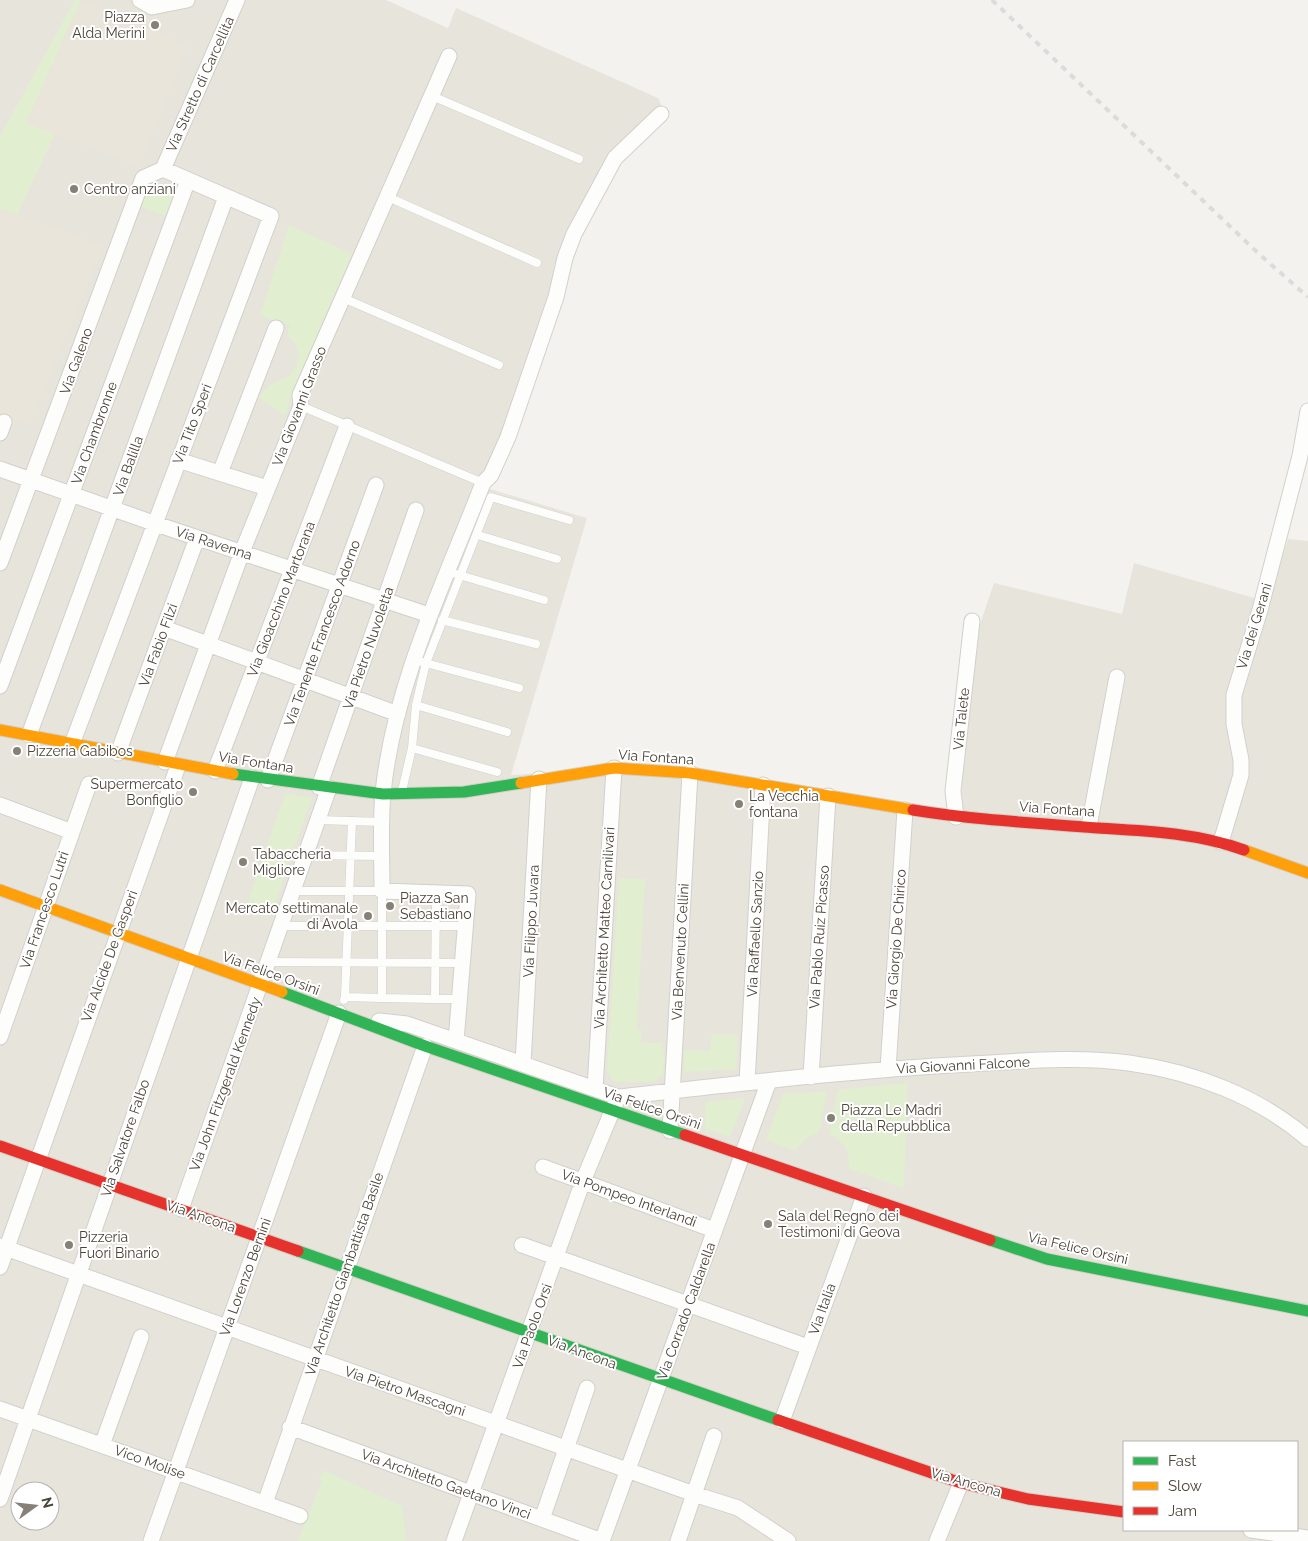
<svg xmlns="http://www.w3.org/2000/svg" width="1308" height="1541" font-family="Raleway,sans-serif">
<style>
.residential{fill:#e7e4dc;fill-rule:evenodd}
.education{fill:#eae5da}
.green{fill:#e1eecf}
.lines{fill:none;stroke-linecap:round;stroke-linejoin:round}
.lane-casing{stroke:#d2d0cb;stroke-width:9}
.street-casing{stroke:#d2d0cb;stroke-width:17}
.fast-casing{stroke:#d3cfc5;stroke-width:13}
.slow-casing{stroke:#d3cfc5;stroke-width:13}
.jam-casing{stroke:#d3cfc5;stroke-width:13}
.lane{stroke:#fdfdfc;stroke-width:8}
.street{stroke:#fdfdfc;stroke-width:15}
.fast{stroke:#30b455;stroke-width:11}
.slow{stroke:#ff9f0a;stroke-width:11}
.jam{stroke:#e5322d;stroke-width:11}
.rail{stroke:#dbdbda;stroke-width:4;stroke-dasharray:6 6;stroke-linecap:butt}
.poi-dot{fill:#868178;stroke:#fff;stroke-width:2}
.labels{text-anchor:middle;stroke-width:4;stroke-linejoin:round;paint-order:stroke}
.poi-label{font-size:14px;fill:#4b4439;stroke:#fff;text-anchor:start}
.street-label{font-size:14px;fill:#4b4439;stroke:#fff}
</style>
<rect width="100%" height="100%" fill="#f4f2ee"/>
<path class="residential" d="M0,0H386L448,28L456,8L658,98L662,107L607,157L554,265L552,294L487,488L587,518L511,775L614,768L963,818L961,768L973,645L994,583L1122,614L1134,563L1268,602L1288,539L1308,541V1541H0ZM1124,1442H1297V1530H1124ZM20,1491H50V1521H20Z"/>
<path class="education" d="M81,0L187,46L139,167L26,123Z
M0,209L104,246L29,424L0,415Z"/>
<path class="green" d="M75,0H81L26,123L55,134L17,215L0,209V136Z
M150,182L175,190L167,216L141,207Z
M289,225L352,254L290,398L285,416L258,397C263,393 267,386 273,383C279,380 285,379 291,374C302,363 300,344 287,336L290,325L260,316Z
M285,794L312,797L271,916L246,908Z
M619,878L645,879L637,1029H641V1043H662L664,1054L663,1075L654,1082H614L607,1072Z
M712,1034L738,1035L736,1069L684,1072V1050L710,1051Z
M908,1083L904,1188L849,1169C850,1151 845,1142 829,1134L838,1090Z
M827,1091L819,1133L809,1136L795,1150L766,1140L783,1094Z
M745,1098L730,1137L704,1129L706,1102Z
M323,1470L402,1506L406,1541H298L322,1481L318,1480Z"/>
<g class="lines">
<g class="lane-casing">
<path id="lane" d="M432,96L579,159
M388,197L537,263
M343,298L499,365
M301,406L483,483
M478,535L557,559
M456,574L544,600
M442,620L536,644
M422,662L519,688
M416,705L507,732
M412,748L497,772
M402,791L412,748L416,705L426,663L491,497L569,520
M318,820L383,822
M306,855L382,856
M293,891H382V998L435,999
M436,893L435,999H460
M281,926H466
M268,962L463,963
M345,997L352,821
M344,1000L345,997L382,998"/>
</g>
<g class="street-casing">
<path id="street" d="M140,0L152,7L187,0
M163,169L237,0
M0,433L4,422
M178,460L267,488
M0,469L156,524L429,615
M220,473L276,328
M0,563L143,178L163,169
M164,628L398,714
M0,686L188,180
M29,735L226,197
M72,744L271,216L163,169
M118,753L197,538
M165,762L242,552L301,406L300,395L449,56
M215,771L347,426
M268,780L376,485
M319,787L416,510
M0,805L72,832
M956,817L953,791L972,621
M1089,826L1117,677
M1221,842L1241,775V760L1234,724V695L1260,610L1300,456L1308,411
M379,1021L407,1024L618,1097
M0,1037L89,784
M456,1041L468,894L382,891C382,859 380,825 383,793C394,684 444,584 483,483L491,475L508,437L556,297L565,258L574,234L615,158L661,114
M523,1063L539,779
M888,1069L905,810
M811,1077L828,796
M747,1083L763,785
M595,1089L614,768
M670,1131L690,773
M543,1167L714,1230
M181,1209L329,788
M522,1245L808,1347
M0,1246L694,1494L738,1508L788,1541
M0,1267L178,766
M0,1409L300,1516
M782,1421L864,1196
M290,1427L602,1541L769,1081
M102,1445L141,1337
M0,1499L252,778
M265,1503L425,1046
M542,1519L587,1388
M1251,1530L1308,1538L1307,1541
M151,1541L339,1013
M454,1541L583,1181L618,1097C735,1084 853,1070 971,1064C1024,1061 1077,1056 1129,1063C1194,1072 1258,1096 1308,1139
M678,1541L714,1436
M937,1541L961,1483"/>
</g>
<g class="fast-casing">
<path id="fast" d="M233,774L383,794L464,792L521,783
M282,992L425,1046L685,1135
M990,1240L1047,1259L1308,1311
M298,1251L778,1420"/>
</g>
<g class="slow-casing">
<path id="slow" d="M0,730L233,774
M521,783L614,768L690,773L913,810
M1244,850L1308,873
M0,890L282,992"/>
</g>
<g class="jam-casing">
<path id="jam" d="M913,810C975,820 1036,823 1098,828C1148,831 1197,833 1244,850
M685,1135L990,1240
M0,1146L298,1251
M778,1420L961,1483L1028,1499L1124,1512"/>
</g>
<use href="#lane" class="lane"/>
<use href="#street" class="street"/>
<use href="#fast" class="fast"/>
<use href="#slow" class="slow"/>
<use href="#jam" class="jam"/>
<path class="rail" d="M992,0L1258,253L1308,297"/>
</g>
<g class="poi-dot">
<circle cx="155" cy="25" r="5"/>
<circle cx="74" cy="189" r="5"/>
<circle cx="17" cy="751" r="5"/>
<circle cx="193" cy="792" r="5"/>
<circle cx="739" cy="804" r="5"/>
<circle cx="243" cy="862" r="5"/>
<circle cx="390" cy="906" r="5"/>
<circle cx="368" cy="916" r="5"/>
<circle cx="831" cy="1118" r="5"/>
<circle cx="768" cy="1224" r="5"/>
<circle cx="69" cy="1245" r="5"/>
</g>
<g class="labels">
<g class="poi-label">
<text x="145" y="22" text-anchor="end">Piazza<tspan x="145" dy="16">Alda Merini</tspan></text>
<text x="84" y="194">Centro anziani</text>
<text x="27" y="756">Pizzeria Gabibos</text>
<text x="183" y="789" text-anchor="end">Supermercato<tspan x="183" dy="16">Bonfiglio</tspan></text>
<text x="749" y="801">La Vecchia<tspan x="749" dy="16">fontana</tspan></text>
<text x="253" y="859">Tabaccheria<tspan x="253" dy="16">Migliore</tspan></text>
<text x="400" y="903">Piazza San<tspan x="400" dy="16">Sebastiano</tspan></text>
<text x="358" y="913" text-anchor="end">Mercato settimanale<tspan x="358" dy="16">di Avola</tspan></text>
<text x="841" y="1115">Piazza Le Madri<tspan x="841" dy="16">della Repubblica</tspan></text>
<text x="778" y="1221">Sala del Regno dei<tspan x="778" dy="16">Testimoni di Geova</tspan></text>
<text x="79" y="1242">Pizzeria<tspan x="79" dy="16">Fuori Binario</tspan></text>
</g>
<g class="street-label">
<text transform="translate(200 84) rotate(-66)" y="5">Via Stretto di Carcellita</text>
<text transform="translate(76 361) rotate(-70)" y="5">Via Galeno</text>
<text transform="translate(299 406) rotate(-69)" y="5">Via Giovanni Grasso</text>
<text transform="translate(192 424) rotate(-69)" y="5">Via Tito Speri</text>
<text transform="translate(94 433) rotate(-70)" y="5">Via Chambronne</text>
<text transform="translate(128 466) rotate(-70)" y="5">Via Balilla</text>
<text transform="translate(214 543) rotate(18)" y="5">Via Ravenna</text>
<text transform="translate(281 599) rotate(-69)" y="5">Via Gioacchino Martorana</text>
<text transform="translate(1254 626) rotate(-73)" y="5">Via dei Gerani</text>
<text transform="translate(322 633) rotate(-70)" y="5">Via Tenente Francesco Adorno</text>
<text transform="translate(158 645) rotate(-70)" y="5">Via Fabio Filzi</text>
<text transform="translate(368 648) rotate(-71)" y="5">Via Pietro Nuvoletta</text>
<text transform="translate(961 719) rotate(-84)" y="5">Via Talete</text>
<text transform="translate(656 757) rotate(4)" y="5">Via Fontana</text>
<text transform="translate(256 762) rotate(9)" y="5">Via Fontana</text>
<text transform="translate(1057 809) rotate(4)" y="5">Via Fontana</text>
<text transform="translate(44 910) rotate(-71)" y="5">Via Francesco Lutri</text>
<text transform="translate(531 921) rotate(-87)" y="5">Via Filippo Juvara</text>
<text transform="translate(604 928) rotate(-87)" y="5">Via Architetto Matteo Carnilivari</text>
<text transform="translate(755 934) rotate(-87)" y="5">Via Raffaello Sanzio</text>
<text transform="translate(819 937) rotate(-86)" y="5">Via Pablo Ruiz Picasso</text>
<text transform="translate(896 939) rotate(-86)" y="5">Via Giorgio De Chirico</text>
<text transform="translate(680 952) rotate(-87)" y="5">Via Benvenuto Cellini</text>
<text transform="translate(109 956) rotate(-70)" y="5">Via Alcide De Gasperi</text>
<text transform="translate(271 973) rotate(20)" y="5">Via Felice Orsini</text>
<text transform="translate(963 1065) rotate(-3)" y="5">Via Giovanni Falcone</text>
<text transform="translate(225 1084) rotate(-70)" y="5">Via John Fitzgerald Kennedy</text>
<text transform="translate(652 1108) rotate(19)" y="5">Via Felice Orsini</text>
<text transform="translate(125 1138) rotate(-71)" y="5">Via Salvatore Falbo</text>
<text transform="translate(629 1198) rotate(20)" y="5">Via Pompeo Interlandi</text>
<text transform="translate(201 1216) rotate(19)" y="5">Via Ancona</text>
<text transform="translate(1078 1248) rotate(13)" y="5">Via Felice Orsini</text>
<text transform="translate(344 1274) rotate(-71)" y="5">Via Architetto Giambattista Basile</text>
<text transform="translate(245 1277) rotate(-70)" y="5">Via Lorenzo Bernini</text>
<text transform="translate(822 1309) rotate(-70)" y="5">Via Italia</text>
<text transform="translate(686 1311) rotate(-70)" y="5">Via Corrado Caldarella</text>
<text transform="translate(532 1326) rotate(-70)" y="5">Via Paolo Orsi</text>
<text transform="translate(582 1352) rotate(20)" y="5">Via Ancona</text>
<text transform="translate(405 1391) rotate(19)" y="5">Via Pietro Mascagni</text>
<text transform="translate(150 1462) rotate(20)" y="5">Vico Molise</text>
<text transform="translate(966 1482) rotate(16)" y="5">Via Ancona</text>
<text transform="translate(446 1484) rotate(20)" y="5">Via Architetto Gaetano Vinci</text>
</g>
</g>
<rect x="1123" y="1441" width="175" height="90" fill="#ffffff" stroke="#b7b4b0"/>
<rect x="1133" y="1457" width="25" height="8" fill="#30b455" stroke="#b7b4b0"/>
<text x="1168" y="1466" font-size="15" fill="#4b4439">Fast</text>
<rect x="1133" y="1482" width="25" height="8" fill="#ff9f0a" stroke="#b7b4b0"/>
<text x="1168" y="1491" font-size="15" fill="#4b4439">Slow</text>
<rect x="1133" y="1507" width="25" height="8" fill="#e5322d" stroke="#b7b4b0"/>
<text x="1168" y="1516" font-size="15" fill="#4b4439">Jam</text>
<g transform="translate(35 1506) rotate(75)"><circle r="24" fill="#ffffff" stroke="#b7b4b0"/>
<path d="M0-4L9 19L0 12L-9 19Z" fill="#868178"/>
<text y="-8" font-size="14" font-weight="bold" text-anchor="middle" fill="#4b4439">N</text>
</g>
</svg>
